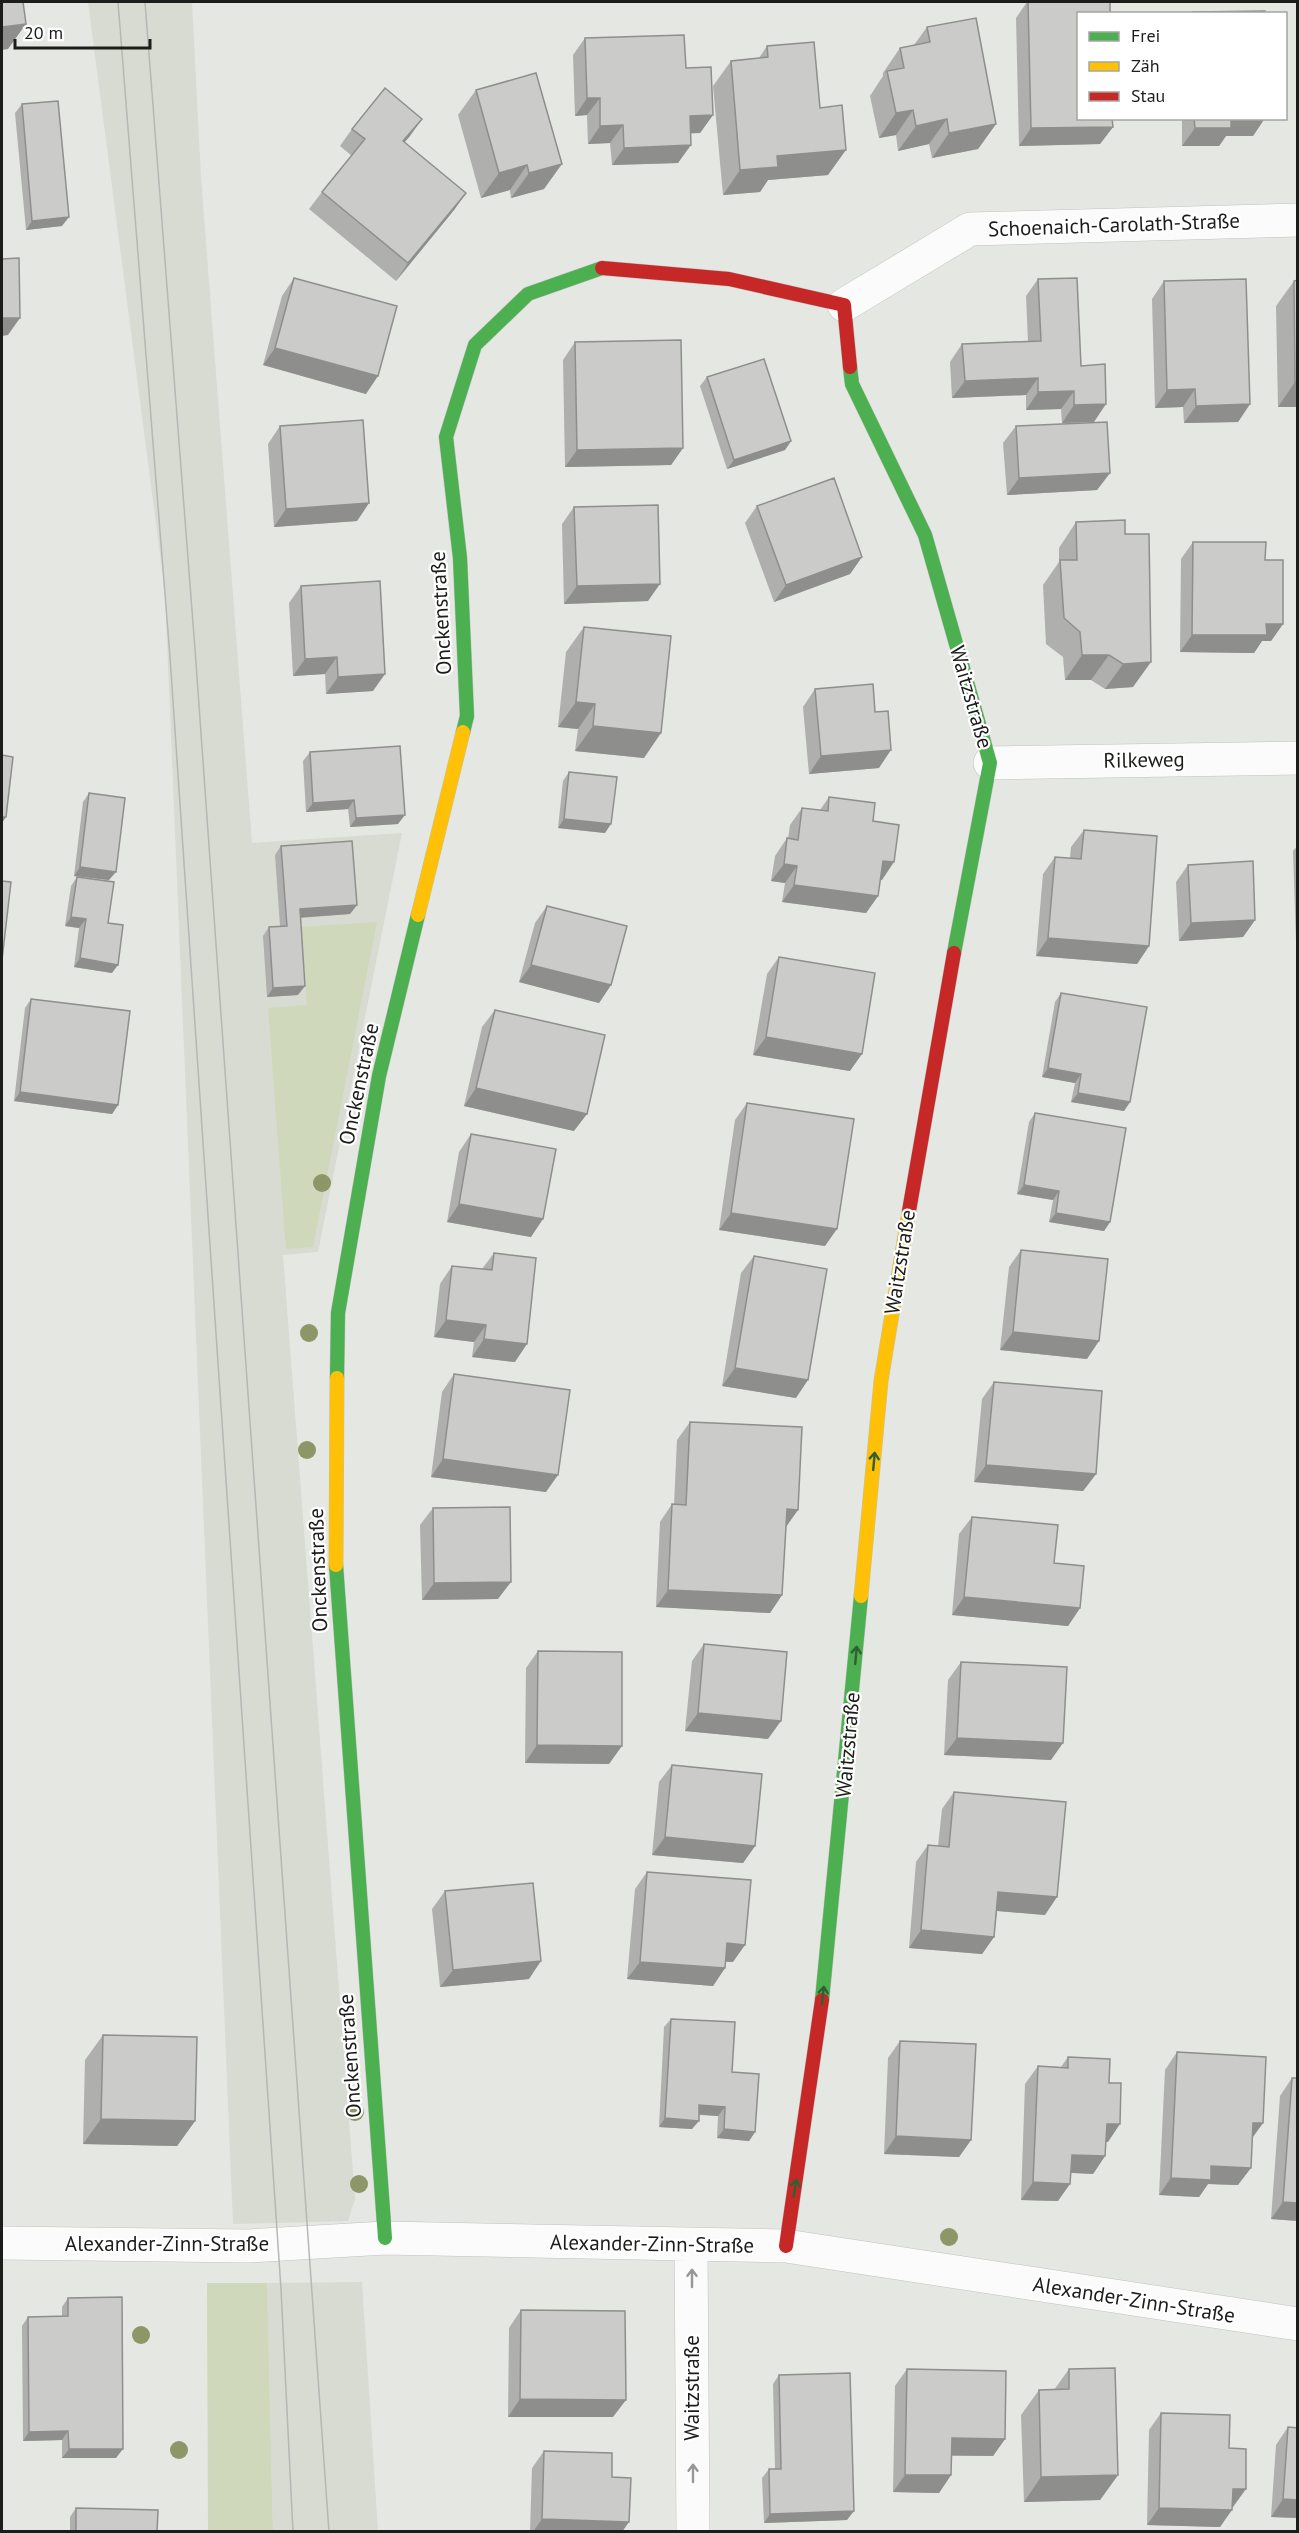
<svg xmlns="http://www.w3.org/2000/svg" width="1299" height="2533" font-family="'PT Sans',sans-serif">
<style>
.built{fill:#d8dbd1}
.green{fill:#cfd8ba}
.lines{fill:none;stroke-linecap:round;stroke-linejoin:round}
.street-casing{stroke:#c0c2bf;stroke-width:34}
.fast-casing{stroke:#c0c2bf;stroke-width:15}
.slow-casing{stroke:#c0c2bf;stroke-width:15}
.jam-casing{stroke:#c0c2bf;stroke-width:15}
.street{stroke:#fbfbfb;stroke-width:33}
.fast{stroke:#4caf50;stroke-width:14}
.slow{stroke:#ffc107;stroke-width:14}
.jam{stroke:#c62828;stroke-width:14}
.tram{stroke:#b7b7b6;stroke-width:1.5}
.tree{fill:#8c9666}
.wall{fill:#afafad}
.shaded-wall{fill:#8e8f8d}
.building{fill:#cbccc9;stroke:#8e8f8d;stroke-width:1.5}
.oneway{stroke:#325f32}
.oneway2{stroke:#979796}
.labels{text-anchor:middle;stroke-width:4.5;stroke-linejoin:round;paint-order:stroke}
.street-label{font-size:21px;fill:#1c1d1a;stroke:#fff}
</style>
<rect width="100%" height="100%" fill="#e5e7e3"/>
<path class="built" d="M88,2H192L201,177L252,843L402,833L318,1252L283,1255L355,2199L348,2221L233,2224L165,593Z
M362,2282L378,2531H273L267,2283Z"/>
<path class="green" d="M377,922L313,1247L286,1249L268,1008L307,1005L302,927Z
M207,2283H267L273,2531H208Z"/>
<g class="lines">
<g class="street-casing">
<path id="street" d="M844,305L970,229L1298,220
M990,763L1298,758
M2,2243L248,2246L385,2238L786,2246L1298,2324
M691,2245L693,2532"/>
</g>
<g class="fast-casing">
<path id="fast" d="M850,367L852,384L925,535L990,763L954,953
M463,732L467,716L460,558L446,437L475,345L528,294L602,268
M337,1378L338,1313L379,1076L418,915
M336,1565L385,2238
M822,2000L861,1596"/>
</g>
<g class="slow-casing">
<path id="slow" d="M418,915L463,732
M336,1565L337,1378
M861,1596L881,1381L909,1211"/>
</g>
<g class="jam-casing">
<path id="jam" d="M602,268L729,279L844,305L850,367
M909,1211L954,953
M786,2246L822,2000"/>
</g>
<use href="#street" class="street"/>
<use href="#fast" class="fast"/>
<use href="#slow" class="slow"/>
<use href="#jam" class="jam"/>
<path class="tram" d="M118,2L170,657L281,2289L293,2532
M145,2L195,649L329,2532"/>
</g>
<g class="tree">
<circle cx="322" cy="1183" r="9"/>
<circle cx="309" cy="1333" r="9"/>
<circle cx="307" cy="1450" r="9"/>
<circle cx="355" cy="2112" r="9"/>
<circle cx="359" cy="2184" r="9"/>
<circle cx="949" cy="2237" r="9"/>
<circle cx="141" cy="2335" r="9"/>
<circle cx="179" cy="2450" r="9"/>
</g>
<path class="wall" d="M1027,2L1113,127L1100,144L1019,146L1016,18Z
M927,27L996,124L978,149L932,158L929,144L898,151L896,135L879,138L870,96L883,76V73L900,48L914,45Z
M585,38L713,115L700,133H690L678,163L612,165L610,143L588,144L587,115L575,116L573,55Z
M767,46L820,108L828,175L768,180L760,192L723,195L713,86L731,61L759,58Z
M476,90L544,189L511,198L510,190L481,198L458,115Z
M22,104L62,226L26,230L15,113Z
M1182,118H1265L1253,136H1226L1219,146H1182Z
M352,129L410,136L404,142L466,193L454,210L396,281L309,209L322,192L352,156L340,146Z
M294,278L366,394L263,365L282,296Z
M1038,279L1081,366L1094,422L1062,423L1061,409L1026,410V395L952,398L950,362L962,344L1028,342L1026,296Z
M1164,281L1250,404L1238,422L1184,423L1183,407L1155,408L1152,299Z
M1294,281L1298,407H1278L1276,306Z
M575,342L683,448L671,465L565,467L563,360Z
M707,377L791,441L785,450L727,469L700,386Z
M280,426L369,503L357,521L274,527L268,444Z
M1016,426L1110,473L1097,490L1007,495L1003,443Z
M757,506L862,557L850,574L774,602L745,523Z
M574,507L648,601L564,604L562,524Z
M1076,522L1133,687L1105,689L1091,680H1065L1063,657L1046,644L1043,585L1059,562V548Z
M1193,542L1265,560L1283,624L1271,641H1262L1254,653L1180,652L1181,559Z
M301,586L373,691L326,694L325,674L293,676L289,603Z
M584,627L644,758L575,751L578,729L558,727L566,652Z
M815,689L875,712L879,768L809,774L803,707Z
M310,752L398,824L350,827L348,809L306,812L303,761Z
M569,772L605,833L558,828L563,781Z
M89,793L109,880L74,876L83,802Z
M829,797L873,821L882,880H880L878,896L866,913L782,902L785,883L771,881L775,856L787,838L788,839L790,825L802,808L820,810Z
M1084,830L1149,946L1137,964L1036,956L1043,874L1055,857L1070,858L1071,847Z
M1298,845V941H1296L1293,851Z
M281,846L357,905L350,914L300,918L298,995L267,997L263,936L269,927L280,926L275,855Z
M1188,865L1255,920L1243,937L1179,941L1176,882Z
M77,877L108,923L112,973L74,967L79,928L65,926L71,886Z
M547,906L611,985L599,1003L519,982L535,923Z
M779,957L850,1071L753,1055L767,974Z
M1061,993L1130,1102L1124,1111L1071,1102L1075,1083L1042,1077L1055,1002Z
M31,999L118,1105L112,1114L14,1101L25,1008Z
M495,1010L574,1131L464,1106L482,1027Z
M747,1103L825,1246L719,1230L735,1120Z
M1035,1113L1110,1222L1104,1231L1049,1222L1053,1200L1017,1194L1029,1122Z
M471,1134L531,1237L447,1222L459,1152Z
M1021,1250L1087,1359L1000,1350L1009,1267Z
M494,1253L515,1362L472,1357L474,1342L434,1337L440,1284L452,1266L482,1269Z
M754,1256L796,1398L722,1386L741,1273Z
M454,1374L546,1492L431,1477L442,1392Z
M994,1382L1096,1474L1083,1491L974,1482L982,1399Z
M690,1422L786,1527L782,1595L770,1613L656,1607L660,1522L672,1504L674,1505L677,1440Z
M433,1508L498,1599L422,1600L420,1525Z
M972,1517L1054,1563L1080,1608L1068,1626L952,1615L959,1534Z
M704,1644L768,1739L685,1731L692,1661Z
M538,1651L609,1764L525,1763L526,1668Z
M961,1662L1051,1760L944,1755L948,1680Z
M672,1765L755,1846L743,1863L652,1855L659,1782Z
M954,1792L1045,1915L997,1911L994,1937L982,1954L909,1948L916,1862L928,1845L938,1846L942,1809Z
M647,1872L733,1962H726L725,1968L713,1986L627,1979L635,1889Z
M445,1891L529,1979L440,1987L432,1909Z
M671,2019L755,2132L749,2141L717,2138L718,2116L699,2115L692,2129L659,2127L664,2027Z
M103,2035L195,2121L177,2146L83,2144L85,2060Z
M900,2041L971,2140L959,2157L884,2154L888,2058Z
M1177,2052L1263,2123L1252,2138L1238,2185L1208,2184L1199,2197L1159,2195L1165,2070Z
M1068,2057L1108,2142H1106L1105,2156L1093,2174L1071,2173L1058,2201L1021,2200L1025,2084L1038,2066L1061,2067Z
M1292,2078H1298V2221L1271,2219L1280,2096Z
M68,2298L116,2458H62V2440L23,2441L22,2326L28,2317L62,2316V2307Z
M521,2310L613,2417H508L509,2328Z
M907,2369L1005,2439L993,2456H951V2475L939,2493L893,2492L895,2386Z
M1069,2369L1118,2475L1100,2500L1024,2502L1021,2415L1039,2390H1054Z
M779,2375L847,2520L764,2523L762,2478L769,2469H775L773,2384Z
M1161,2413L1229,2448L1233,2507H1232L1220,2527L1147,2525L1149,2430Z
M1288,2427L1298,2518L1271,2517L1276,2445Z
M544,2451L612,2477L622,2532H530L532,2468Z
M76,2508L157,2532H70V2517Z"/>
<path class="shaded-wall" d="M26,24L8,49L2,50V27Z
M587,98H600L587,115L575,116Z
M913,110L896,135L879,138L896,113Z
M713,115L700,133L678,134L690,116Z
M1231,118H1265L1253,136H1226L1219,146H1182L1195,128Z
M422,119L410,136L390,159L403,141Z
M947,119L929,144L898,151L916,126Z
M996,124L978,149L932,158L949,133Z
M623,125L610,143L588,144L600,126Z
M1113,127L1100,144L1019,146L1031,128Z
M691,145L678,163L612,165L624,148Z
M846,150L828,175L768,180L760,192L723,195L740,170L777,156Z
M562,164L544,189L511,198L529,173Z
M527,165L510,190L481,198L499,173Z
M466,193L454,210L396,281L408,263Z
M69,217L62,226L26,230L32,221Z
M2,318H20L8,335L2,336Z
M275,348L378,376L366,394L263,365Z
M1038,378L1026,395L952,398L965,381Z
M1295,382H1298V407H1278Z
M1195,389L1183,407L1155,408L1167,390Z
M1074,391L1061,409L1026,410L1038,392Z
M1106,404L1094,422L1062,423L1074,405Z
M1250,404L1238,422L1184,423L1196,406Z
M791,441L785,450L727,469L734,460Z
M683,448L671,465L565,467L577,450Z
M1110,473L1097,490L1007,495L1019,478Z
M369,503L357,521L274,527L286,509Z
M862,557L850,574L774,602L786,585Z
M660,584L648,601L564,604L577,586Z
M1266,624H1283L1271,641H1262L1254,653L1180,652L1192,635Z
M1082,655H1109L1091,680H1065Z
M337,657L325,674L293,676L305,659Z
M1151,662L1133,687L1105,689L1123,664Z
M385,674L373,691L326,694L338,677Z
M576,702L595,704L578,729L558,727Z
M593,726L661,733L644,758L575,751Z
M891,750L879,768L809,774L821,756Z
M354,800L348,809L306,812L313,803Z
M405,815L398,824L350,827L356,818Z
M2,817H6L2,823Z
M564,819L611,824L605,833L558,828Z
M883,861L894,862L882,880L871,879Z
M784,864L797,866L785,883L771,881Z
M80,867L116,872L109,880L74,876Z
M794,885L878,896L866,913L782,902Z
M357,905L350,914L293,918L300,909Z
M71,917L86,919L79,928L65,926Z
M1255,920L1243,937L1179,941L1191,923Z
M1048,938L1149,946L1137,964L1036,956Z
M80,958L118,965L112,973L74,967Z
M531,965L611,985L599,1003L519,982Z
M305,986L298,995L267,997L273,988Z
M766,1037L862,1054L850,1071L753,1055Z
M1048,1068L1081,1074L1075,1083L1042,1077Z
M476,1088L587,1114L574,1131L464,1106Z
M20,1092L118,1105L112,1114L14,1101Z
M1078,1093L1130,1102L1124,1111L1071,1102Z
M1024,1185L1059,1191L1053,1200L1017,1194Z
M459,1204L543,1219L531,1237L447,1222Z
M731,1213L837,1229L825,1246L719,1230Z
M1056,1213L1110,1222L1104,1231L1049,1222Z
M446,1320L486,1325L474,1342L434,1337Z
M1013,1332L1099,1341L1087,1359L1000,1350Z
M484,1339L527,1344L515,1362L472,1357Z
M735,1368L808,1380L796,1398L722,1386Z
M443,1459L558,1475L546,1492L431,1477Z
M986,1465L1096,1474L1083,1491L974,1482Z
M787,1509L798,1510L786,1527Z
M511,1582L498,1599L422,1600L434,1583Z
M668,1590L782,1595L770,1613L656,1607Z
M964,1597L1080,1608L1068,1626L952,1615Z
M698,1713L781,1721L768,1739L685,1731Z
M957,1738L1063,1743L1051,1760L944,1755Z
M537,1745L622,1746L609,1764L525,1763Z
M665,1837L755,1846L743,1863L652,1855Z
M998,1892L1057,1897L1045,1915L986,1910Z
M921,1930L994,1937L982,1954L909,1948Z
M727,1943L745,1945L733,1962L715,1961Z
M541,1961L529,1979L440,1987L453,1970Z
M640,1962L725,1968L713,1986L627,1979Z
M699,2105L725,2107L718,2116L693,2114Z
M665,2118L699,2121L692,2129L659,2127Z
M101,2119L195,2121L177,2146L83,2144Z
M1253,2123H1263L1250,2141Z
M1107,2124H1120L1108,2142H1095Z
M724,2129L755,2132L749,2141L717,2138Z
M896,2136L971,2140L959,2157L884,2154Z
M1072,2155L1105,2156L1093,2174L1060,2172Z
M1211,2166L1251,2168L1238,2185L1208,2184L1199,2197L1159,2195L1171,2178Z
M1033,2182L1070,2184L1058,2201L1021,2200Z
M1283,2202L1298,2203V2221L1271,2219Z
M520,2399L626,2400L613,2417H508Z
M68,2431L62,2440L23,2441L29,2432Z
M952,2438L1005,2439L993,2456L939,2455Z
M69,2449H123L116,2458H62Z
M905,2475H951L939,2493L893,2492Z
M1118,2475L1100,2500L1024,2502L1041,2477Z
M1233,2489H1246L1233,2507L1221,2506Z
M1283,2499L1298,2500V2518L1271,2517Z
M1159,2508L1232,2510L1220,2527L1147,2525Z
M854,2511L847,2520L764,2523L770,2514Z
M542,2519L629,2522L622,2532H533Z"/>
<path class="building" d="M2,2H23L26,24L2,27Z
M1028,2H1110V14H1078V118H1112L1113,127L1031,128Z
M1265,11V14H1193V12Z
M976,18L996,124L949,133L947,119L916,126L913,110L896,113L887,71L904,68L900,48L930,42L927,27Z
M684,35L686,68L711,67L713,115L690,116L691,145L624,148L623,125L600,126V98H587L585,38Z
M814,42L820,108L842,105L846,150L777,156L778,167L740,170L731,61L768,57L767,46Z
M536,73L562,164L529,173L527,165L499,173L476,90Z
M385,88L422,119L403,141L466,193L408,263L322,192L365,139L352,129Z
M58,101L69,217L32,221L22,104Z
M1194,118H1231V128H1195Z
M19,258L20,318H2V259Z
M294,278L397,306L378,376L275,348Z
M1077,278L1081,366L1105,364L1106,404L1074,405V391L1038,392V378L965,381L962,344L1041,341L1038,279Z
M1246,279L1250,404L1196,406L1195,389L1167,390L1164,281Z
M1298,280V382H1295L1294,281Z
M681,340L683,448L577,450L575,342Z
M764,359L791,441L734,460L707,377Z
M363,420L369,503L286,509L280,426Z
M1107,422L1110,473L1019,478L1016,426Z
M834,478L862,557L786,585L757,506Z
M658,505L660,584L577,586L574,507Z
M1125,520V534H1149L1151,662L1123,664L1109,655H1082L1080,632L1064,618L1060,560H1077L1076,522Z
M1193,542H1266L1265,560H1283V624H1266L1267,635H1192Z
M380,581L385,674L338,677L337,657L305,659L301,586Z
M584,627L671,636L661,733L593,726L595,704L576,702Z
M873,684L875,712L888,711L891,750L821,756L815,689Z
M400,746L405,815L356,818L354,800L313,803L310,752Z
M2,755L13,757L6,817H2Z
M569,772L617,777L611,824L564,819Z
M89,793L125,798L116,872L80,867Z
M829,797L875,803L873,821L899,825L894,862L883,861L878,896L794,885L797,866L784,864L787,838L798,840L802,808L828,811Z
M1084,830L1157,836L1149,946L1048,938L1055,857L1081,859Z
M352,841L357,905L300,909L305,986L273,988L269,927L287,926L281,846Z
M1253,861L1255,920L1191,923L1188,865Z
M77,877L114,882L108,923L123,925L118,965L80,958L86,919L71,917Z
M2,881L11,882L2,960Z
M547,906L627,926L611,985L531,965Z
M779,957L875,973L862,1054L766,1037Z
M1061,993L1147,1007L1130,1102L1078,1093L1081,1074L1048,1068Z
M31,999L130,1011L118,1105L20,1092Z
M495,1010L605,1035L587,1114L476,1088Z
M747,1103L854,1119L837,1229L731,1213Z
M1035,1113L1126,1128L1110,1222L1056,1213L1059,1191L1024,1185Z
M471,1134L556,1149L543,1219L459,1204Z
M1021,1250L1108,1259L1099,1341L1013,1332Z
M494,1253L536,1258L527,1344L484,1339L486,1325L446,1320L452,1266L492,1270Z
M754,1256L827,1269L808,1380L735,1368Z
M454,1374L570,1390L558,1475L443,1459Z
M994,1382L1102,1391L1096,1474L986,1465Z
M690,1422L802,1427L798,1510L787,1509L782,1595L668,1590L672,1504L686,1505Z
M510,1507L511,1582L434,1583L433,1508Z
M972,1517L1058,1525L1054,1563L1084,1566L1080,1608L964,1597Z
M704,1644L787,1652L781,1721L698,1713Z
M538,1651L622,1652V1746L537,1745Z
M961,1662L1067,1667L1063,1743L957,1738Z
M672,1765L762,1774L755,1846L665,1837Z
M954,1792L1066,1802L1057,1897L998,1892L994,1937L921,1930L928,1845L949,1847Z
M647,1872L751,1880L745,1945L727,1943L725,1968L640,1962Z
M533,1883L541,1961L453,1970L445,1891Z
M671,2019L735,2022L732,2072L759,2074L755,2132L724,2129L725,2107L699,2105V2121L665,2118Z
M103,2035L197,2037L195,2121L101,2119Z
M900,2041L976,2044L971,2140L896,2136Z
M1177,2052L1266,2057L1263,2123H1253L1251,2168L1211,2166V2180L1171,2178Z
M1068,2057L1110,2059L1109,2083H1121L1120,2124H1107L1105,2156L1072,2155L1070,2184L1033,2182L1038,2066L1068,2068Z
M1292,2078H1298V2203L1283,2202Z
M122,2297L123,2449H69L68,2431L29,2432L28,2317L68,2316V2298Z
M521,2310L625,2311L626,2400L520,2399Z
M1115,2368L1118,2475L1041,2477L1039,2390L1069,2389V2369Z
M907,2369L1006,2371L1005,2439L952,2438L951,2475H905Z
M850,2373L854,2511L770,2514L769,2469H781L779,2375Z
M1161,2413L1230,2415L1229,2448L1246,2449V2489H1233L1232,2510L1159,2508Z
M1288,2427L1298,2428V2500L1283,2499Z
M544,2451L612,2453V2477L631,2478L629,2522L542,2519Z
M76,2508L158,2510L157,2532H76Z"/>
<defs><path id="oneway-shaft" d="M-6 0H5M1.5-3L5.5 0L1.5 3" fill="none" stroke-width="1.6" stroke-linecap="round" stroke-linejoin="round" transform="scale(1.5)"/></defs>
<g class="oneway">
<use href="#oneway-shaft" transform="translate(874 1461) rotate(-85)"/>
<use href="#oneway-shaft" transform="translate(856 1655) rotate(-85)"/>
<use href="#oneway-shaft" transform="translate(823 1995) rotate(-84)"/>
<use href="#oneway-shaft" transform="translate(795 2188) rotate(-81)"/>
</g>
<g class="oneway2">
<use href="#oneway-shaft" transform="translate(692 2278) rotate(-90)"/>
<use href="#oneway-shaft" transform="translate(693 2473) rotate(-90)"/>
</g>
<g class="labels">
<g class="street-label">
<text transform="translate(1114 225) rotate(-2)" y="7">Schoenaich-Carolath-Straße</text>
<text transform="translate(441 613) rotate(-93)" y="7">Onckenstraße</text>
<text transform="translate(971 697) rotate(74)" y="7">Waitzstraße</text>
<text transform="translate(1144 760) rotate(-1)" y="7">Rilkeweg</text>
<text transform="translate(359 1084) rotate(-78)" y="7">Onckenstraße</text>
<text transform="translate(900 1262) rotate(-81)" y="7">Waitzstraße</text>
<text transform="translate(318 1570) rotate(-92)" y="7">Onckenstraße</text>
<text transform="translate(848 1745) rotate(-85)" y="7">Waitzstraße</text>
<text transform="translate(350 2056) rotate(-94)" y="7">Onckenstraße</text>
<text x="167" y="2251">Alexander-Zinn-Straße</text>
<text transform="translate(652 2244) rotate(1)" y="7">Alexander-Zinn-Straße</text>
<text transform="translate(1134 2300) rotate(9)" y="7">Alexander-Zinn-Straße</text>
<text transform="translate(692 2388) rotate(-90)" y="7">Waitzstraße</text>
</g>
</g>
<rect width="1299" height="2533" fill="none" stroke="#1c1d1a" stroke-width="6"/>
<rect x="1077" y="12" width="210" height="108" fill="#ffffff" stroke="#a4a5a3" stroke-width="1.5"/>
<rect x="1089" y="32" width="30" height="9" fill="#4caf50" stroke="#a4a5a3" stroke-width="1.5"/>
<text x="1131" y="42" font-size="18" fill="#1c1d1a">Frei</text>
<rect x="1089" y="62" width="30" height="9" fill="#ffc107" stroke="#a4a5a3" stroke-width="1.5"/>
<text x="1131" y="72" font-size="18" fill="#1c1d1a">Zäh</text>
<rect x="1089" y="92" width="30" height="9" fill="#c62828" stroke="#a4a5a3" stroke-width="1.5"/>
<text x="1131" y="102" font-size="18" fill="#1c1d1a">Stau</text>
<path d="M15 39v9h135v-9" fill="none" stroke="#1c1d1a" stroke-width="3"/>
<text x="24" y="39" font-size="18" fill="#1c1d1a" stroke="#ffffff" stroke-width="4.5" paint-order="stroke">20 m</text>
</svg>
